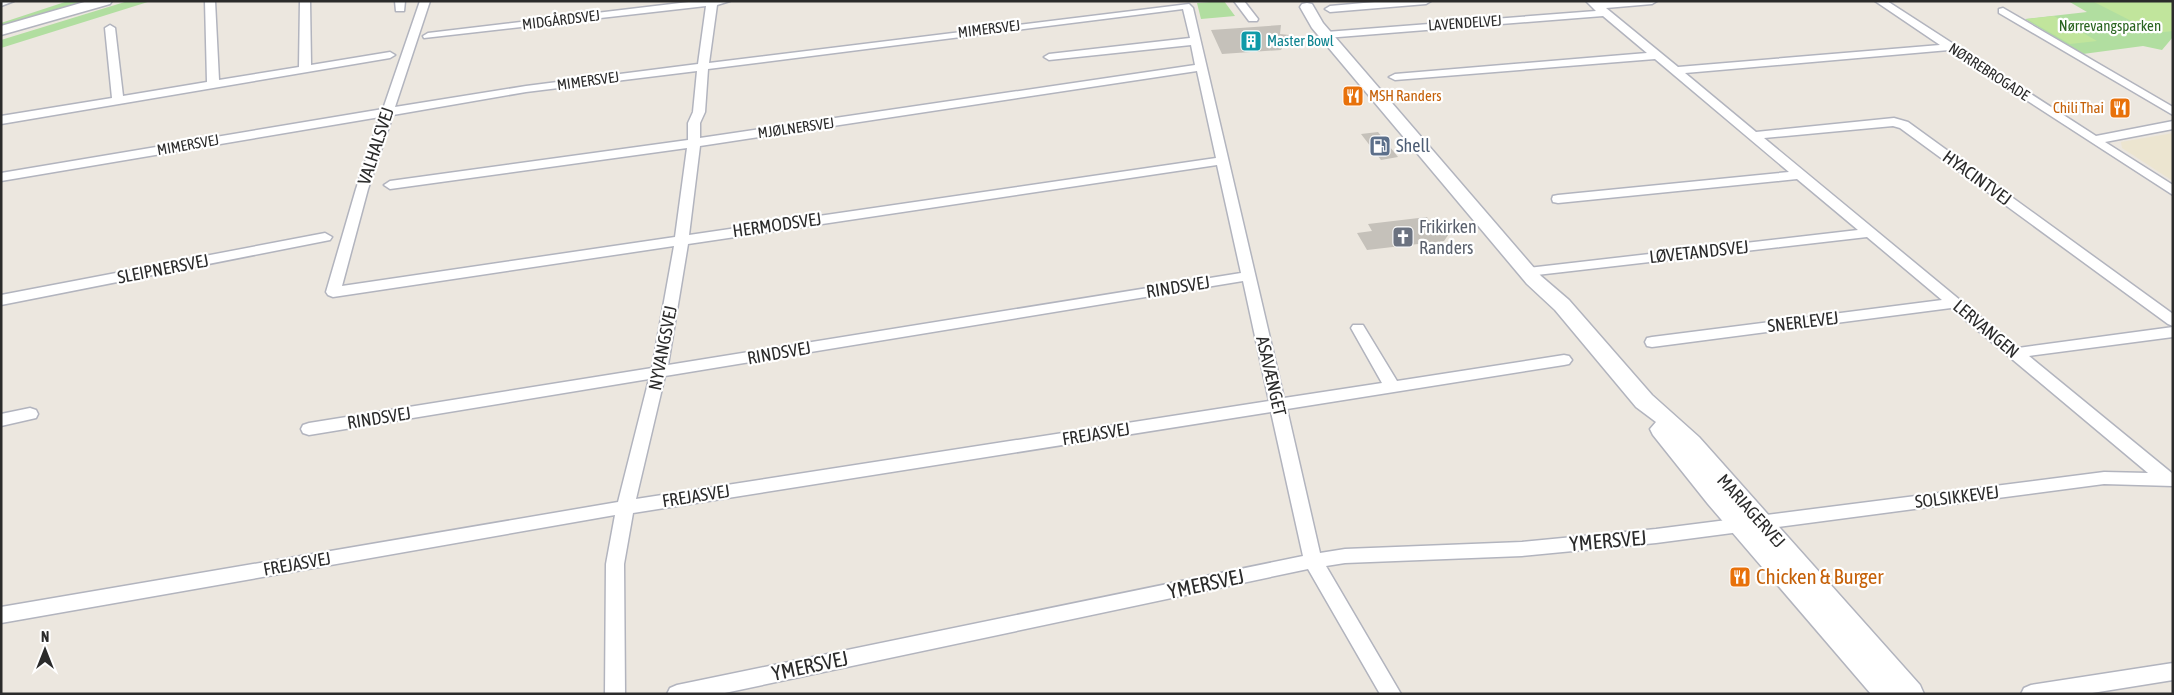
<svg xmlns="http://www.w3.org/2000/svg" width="2174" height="695" font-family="'Asap Condensed',sans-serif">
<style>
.education{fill:#ece5d0}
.green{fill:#b1dea0}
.pitch{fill:#c1e59c}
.building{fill:#c5c1ba}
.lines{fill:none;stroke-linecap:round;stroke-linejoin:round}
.street-casing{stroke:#b2b4be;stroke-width:3}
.secondary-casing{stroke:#b2b4be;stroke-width:3}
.street{fill:#fff;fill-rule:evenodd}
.secondary{fill:#fff;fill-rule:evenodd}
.labels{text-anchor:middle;stroke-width:4.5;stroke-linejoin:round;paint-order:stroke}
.far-street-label{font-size:15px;fill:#2b2b2b;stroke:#fff}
.far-park-label{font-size:15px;fill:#296420;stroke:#fff}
.far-culture-label{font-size:15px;fill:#0d838f;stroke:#fff;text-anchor:start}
.far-food-label{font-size:15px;fill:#c56008;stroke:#fff;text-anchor:start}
.street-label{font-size:18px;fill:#2b2b2b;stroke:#fff}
.service-label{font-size:18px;fill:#4e5e75;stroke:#fff;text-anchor:start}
.worship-label{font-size:18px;fill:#5b616d;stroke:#fff;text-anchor:start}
.near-street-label{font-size:21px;fill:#2b2b2b;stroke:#fff}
.near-food-label{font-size:21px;fill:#c56008;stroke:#fff;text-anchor:start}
</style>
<rect width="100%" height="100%" fill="#ece7df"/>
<path class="education" d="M2173,133V181L2122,148L2121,142Z"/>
<path class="green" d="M68,1H89L1,27V23Z
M128,1H151L1,48V40Z
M1224,1L1235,16L1201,19L1197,3Z
M2068,1H2173V37L2162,50L2143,46L2083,54L2025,19L2087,12Z"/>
<path class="pitch" d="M2092,1H2173V31L2155,33Z
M2054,16L2097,41L2070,44L2027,19Z"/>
<path class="building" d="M1281,25L1280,34L1289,35L1281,50L1222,54L1211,30Z
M1378,132L1398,157L1381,160L1361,134Z
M1427,217L1432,225L1451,231L1444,241L1367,250L1357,233L1372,231L1368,224Z"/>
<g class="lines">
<g class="street-casing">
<path id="street" d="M1,1H14L1,6Z
M205,1H215L219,80L299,67L300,1H310L311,65L390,52L395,55L390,58L1,124V116L112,98L105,28L110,25L115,28L123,96L207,82Z
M395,1H405L404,11H396Z
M420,1H430L395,107L526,86L698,64L706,6L424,38L423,36L428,33L697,1H730L717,5L709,63L1189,4L1193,8L1284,398L1382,383L1351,328L1353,325H1363L1397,381L1564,355L1569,356L1572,360L1569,364L1564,365L1287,409L1320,553L1345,549L1522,542L1656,529L2104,472L2148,473L1951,308L1652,347L1647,346L1645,342L1647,338L1652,337L1942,300L1867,237L1528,276L1523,275L1521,272L1523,269L1528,268L1858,230L1797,179L1558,203L1553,202L1552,199L1553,196L1558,195L1789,172L1655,59L1395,80L1389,77L1395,74L1647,53L1603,16L1326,38L1321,35L1326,32L1596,11L1586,1H1657L1652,4L1606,8L1678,67L1940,45L1875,1H1887L2096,136L2173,121V129L2105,142L2173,185V195L1949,50L1685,73L1756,132L1894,118L1908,122L2173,314V326L2168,324L1900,128L1893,126L1764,138L2018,348L2173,327V337L2029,356L2173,474V486L2104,484L1656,543L1522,556L1345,563L1326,566L1401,694H1380L1308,569L720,694H667L670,688L677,685L1303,556L1271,412L633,513L624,564L625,694H605L606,564L615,515L1,623V607L618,502L649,379L309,435L303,433L301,429L303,425L309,423L652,368L674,246L333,297L328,295L326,292L356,189L380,117L1,181V173L383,109ZM1183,9L1190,38L1049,54L1044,57L1049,60L1191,45L1195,65L700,138V123L705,112L708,69ZM697,71L693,112L688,123V140L390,181L384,185L390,189L687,148L675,237L342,286L368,189L393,115L526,92ZM1197,71L1216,158L689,235L700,146ZM1217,165L1241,273L668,365L688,244ZM1243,281L1269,401L636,499L665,376Z
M1234,1H1244L1258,19L1257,21H1249Z
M1386,1H1431L1426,4L1330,12L1325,9L1330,6Z
M2003,8L2173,107V115L1999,13V9Z
M325,233L332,237L330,240L1,305V295Z
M30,408L36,410L38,414L36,418L1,426V414Z
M2173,663V680L2086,694H2021L2024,688L2031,685Z"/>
</g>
<g class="secondary-casing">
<path id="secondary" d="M88,1H112L110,4L1,35V26Z
M1307,3L1312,4L1323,23L1541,276L1569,300L1652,395L1699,437L1920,685L1924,694H1871L1708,504L1653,435L1650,429L1656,422L1636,407L1555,310L1527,284L1312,28L1300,7L1302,4Z"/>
</g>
<use href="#street" class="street"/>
<use href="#secondary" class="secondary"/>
</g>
<defs>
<g id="building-square" transform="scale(1.125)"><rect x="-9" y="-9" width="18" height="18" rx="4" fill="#0f9aa8" stroke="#fff"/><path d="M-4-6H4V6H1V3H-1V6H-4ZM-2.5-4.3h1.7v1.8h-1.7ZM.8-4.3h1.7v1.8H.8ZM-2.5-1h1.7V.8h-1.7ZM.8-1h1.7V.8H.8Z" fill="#fff"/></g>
<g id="restaurant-square" transform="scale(1.125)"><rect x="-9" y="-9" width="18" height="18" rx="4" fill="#e8710a" stroke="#fff"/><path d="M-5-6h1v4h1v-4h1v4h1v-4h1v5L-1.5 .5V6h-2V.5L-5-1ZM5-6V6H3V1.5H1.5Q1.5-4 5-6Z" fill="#fff"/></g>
<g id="fuel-square" transform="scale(1.125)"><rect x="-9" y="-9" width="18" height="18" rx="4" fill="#5c6f8a" stroke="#fff"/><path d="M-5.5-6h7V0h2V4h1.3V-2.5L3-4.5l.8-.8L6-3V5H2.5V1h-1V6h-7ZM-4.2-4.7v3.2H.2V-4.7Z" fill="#fff"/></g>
<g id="church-square" transform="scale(1.125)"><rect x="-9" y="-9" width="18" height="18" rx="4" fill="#6b7280" stroke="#fff"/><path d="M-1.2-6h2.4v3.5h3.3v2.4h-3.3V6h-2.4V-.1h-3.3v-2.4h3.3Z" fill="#fff"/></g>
</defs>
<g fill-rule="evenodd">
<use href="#building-square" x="1251" y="41"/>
<use href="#restaurant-square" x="1353" y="96"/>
<use href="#restaurant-square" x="2120" y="108"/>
<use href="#fuel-square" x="1380" y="146"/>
<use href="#church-square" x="1403" y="237"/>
<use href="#restaurant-square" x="1740" y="577"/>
</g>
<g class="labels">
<g class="far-street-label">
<text transform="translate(561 20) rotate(-7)" y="5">MIDGÅRDSVEJ</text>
<text transform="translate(1465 23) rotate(-4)" y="5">LAVENDELVEJ</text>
<text transform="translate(989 29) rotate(-7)" y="5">MIMERSVEJ</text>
<text transform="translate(1989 72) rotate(33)" y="5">NØRREBROGADE</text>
<text transform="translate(588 81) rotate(-8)" y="5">MIMERSVEJ</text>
<text transform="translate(796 128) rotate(-8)" y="5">MJØLNERSVEJ</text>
<text transform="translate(188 145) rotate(-10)" y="5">MIMERSVEJ</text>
</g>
<g class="far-park-label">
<text x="2110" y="31">Nørrevangsparken</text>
</g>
<g class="far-culture-label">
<text x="1267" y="46">Master Bowl</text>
</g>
<g class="far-food-label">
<text x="1369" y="101">MSH Randers</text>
<text x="2104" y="113" text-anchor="end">Chili Thai</text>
</g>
<g class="street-label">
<text transform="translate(376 146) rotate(-72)" y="6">VALHALSVEJ</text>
<text transform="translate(1977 178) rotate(36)" y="6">HYACINTVEJ</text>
<text transform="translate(777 225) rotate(-8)" y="6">HERMODSVEJ</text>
<text transform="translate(1699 252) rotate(-6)" y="6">LØVETANDSVEJ</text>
<text transform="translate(163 269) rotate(-11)" y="6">SLEIPNERSVEJ</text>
<text transform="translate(1178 287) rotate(-9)" y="6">RINDSVEJ</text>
<text transform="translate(1803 322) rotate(-7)" y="6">SNERLEVEJ</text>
<text transform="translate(1986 329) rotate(40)" y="6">LERVANGEN</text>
<text transform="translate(663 348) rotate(-79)" y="6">NYVANGSVEJ</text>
<text transform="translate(779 353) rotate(-10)" y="6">RINDSVEJ</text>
<text transform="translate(1271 376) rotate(77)" y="6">ASAVÆNGET</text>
<text transform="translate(379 418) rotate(-9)" y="6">RINDSVEJ</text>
<text transform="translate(1096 434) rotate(-9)" y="6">FREJASVEJ</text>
<text transform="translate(696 496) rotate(-9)" y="6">FREJASVEJ</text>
<text transform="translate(1957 497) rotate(-7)" y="6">SOLSIKKEVEJ</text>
<text transform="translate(1751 511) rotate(48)" y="6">MARIAGERVEJ</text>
<text transform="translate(297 564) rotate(-10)" y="6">FREJASVEJ</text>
</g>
<g class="service-label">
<text x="1396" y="152">Shell</text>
</g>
<g class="worship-label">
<text x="1419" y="233">Frikirken<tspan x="1419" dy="21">Randers</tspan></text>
</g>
<g class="near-street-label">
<text transform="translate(1608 541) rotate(-5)" y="7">YMERSVEJ</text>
<text transform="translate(1206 584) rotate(-12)" y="7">YMERSVEJ</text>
<text transform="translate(810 666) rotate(-12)" y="7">YMERSVEJ</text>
</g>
<g class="near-food-label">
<text x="1756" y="584">Chicken &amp; Burger</text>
</g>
</g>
<rect width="2174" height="695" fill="none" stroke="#2b2b2b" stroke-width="5"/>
<g transform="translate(45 650)" stroke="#ffffff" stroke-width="4" paint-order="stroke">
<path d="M0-4L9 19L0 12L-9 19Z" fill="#2b2b2b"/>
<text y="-8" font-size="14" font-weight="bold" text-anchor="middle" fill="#2b2b2b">N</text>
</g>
</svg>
